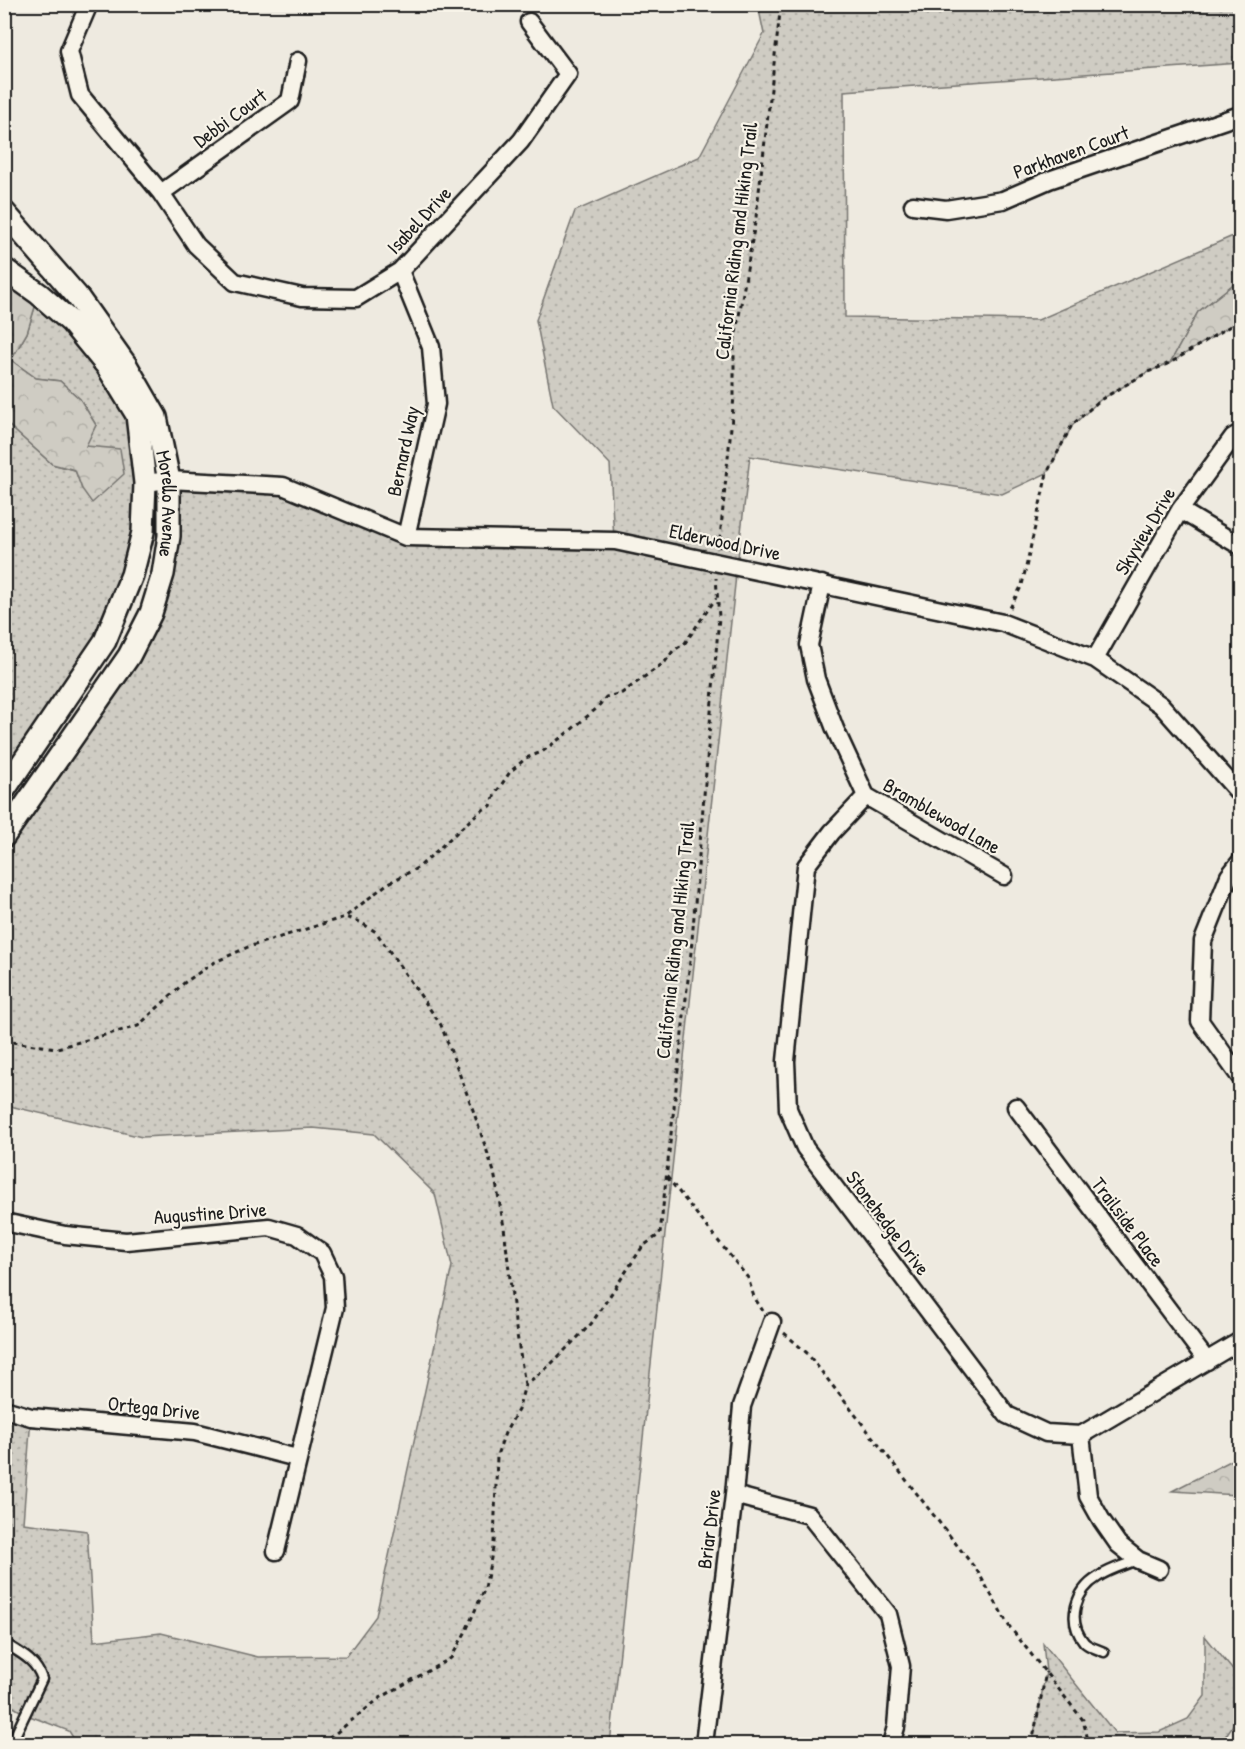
<svg xmlns="http://www.w3.org/2000/svg" width="1245" height="1749" font-family="'Patrick Hand',sans-serif">
<style>
.grass{fill:url(#grass-dots);stroke:#767470;stroke-width:1.5}
.forest{fill:url(#forest-crowns);stroke:#767470;stroke-width:1.5}
.lines{fill:none;stroke-linecap:round;stroke-linejoin:round}
.service-casing{stroke:#1c1c1c;stroke-width:13}
.minor-casing{stroke:#1c1c1c;stroke-width:21}
.tertiary-casing{stroke:#1c1c1c;stroke-width:26}
.path{stroke:#1c1c1c;stroke-width:3;stroke-dasharray:4.5 4.5;stroke-linecap:butt}
.service{stroke:#f7f3e8;stroke-width:8}
.minor{stroke:#f7f3e8;stroke-width:16}
.tertiary{stroke:#f7f3e8;stroke-width:21}
.labels{text-anchor:middle;stroke-width:4.5;stroke-linejoin:round;paint-order:stroke}
.street-label{font-size:20px;fill:#1c1c1c;stroke:#f7f3e8}
</style>
<defs>
<pattern id="grass-dots" width="8" height="8" patternUnits="userSpaceOnUse" patternTransform="scale(1.5)"><rect width="8" height="8" fill="#cfccc3"/><path d="M2 2h.1M6 6h.1" fill="none" stroke="#b1afa7" stroke-width="1.8" stroke-linecap="round"/></pattern>
<pattern id="forest-crowns" width="20" height="18" patternUnits="userSpaceOnUse" patternTransform="scale(1.5)"><rect width="20" height="18" fill="#cfccc3"/><path d="M2 6a3 3 0 1 1 6 0M12 15a3 3 0 1 1 6 0" fill="none" stroke="#b1afa7"/></pattern>
</defs>
<rect width="100%" height="100%" fill="#eeeae0"/>
<filter id="ink" filterUnits="userSpaceOnUse"><feTurbulence type="fractalNoise" baseFrequency=".0167" numOctaves="2"/><feDisplacementMap in="SourceGraphic" scale="12" xChannelSelector="R" yChannelSelector="G"/><feConvolveMatrix kernelMatrix="1 2 1 2 8 2 1 2 1" color-interpolation-filters="sRGB"/></filter>
<g filter="url(#ink)">
<path class="grass" d="M758,5H1240V63L844,91L845,317L1038,320L1240,233V279L1198,312L1170,363L1148,372L1100,400L1072,426L1047,473L1002,494L750,456L737,566L610,1744H77L69,1731L27,1715L5,1702V1409L31,1417L23,1523L87,1531L94,1641L161,1633L258,1657L346,1656L376,1616L452,1266L435,1194L374,1134L313,1128L142,1137L5,1105V836L151,613L169,480L283,486L406,537L614,541L610,464L553,405L536,320L575,211L699,157L764,34Z
M39,294L137,415L132,575L5,790V422L52,464L75,470L82,489L85,446L96,425L80,399L60,381L36,378L11,360L27,333Z
M1205,1636L1240,1679V1715L1220,1744H1032L1046,1672L1043,1643L1115,1733L1159,1732L1188,1719L1205,1696Z"/>
<path class="forest" d="M5,269L39,294L27,333L11,360L36,378L60,381L80,399L96,425L86,446L120,449L124,474L92,503L82,489L75,470L52,464L5,422Z
M1240,279V320L1170,363L1198,312Z
M1240,1456V1504L1237,1495L1172,1491Z"/>
<g class="lines">
<g class="service-casing">
<path id="service" d="M4,1643C20,1653 36,1660 42,1679L11,1744
M1104,1652C1098,1649 1088,1647 1084,1642C1066,1620 1076,1590 1098,1577C1109,1569 1125,1565 1137,1560"/>
</g>
<g class="minor-casing">
<path id="minor" d="M89,4L69,51L80,95L161,193L196,245L235,282L302,297L356,298L400,271L521,141L568,74L529,22
M161,193L290,101L298,61
M913,205L946,209L1003,200L1049,180L1240,115
M400,271L431,347L436,404L406,537
M145,483L169,480L283,486L406,537L615,541L1003,623L1095,659L1161,705L1240,794
M1180,510L1240,546
M822,584L809,645L816,679L835,729L866,796L1004,876
M1095,659L1180,510L1233,437L1240,433
M866,796L832,832L806,866L786,1061L788,1109L805,1148L1007,1415L1046,1433L1081,1435L1240,1341
M1240,862L1229,876L1203,941L1200,1021L1240,1077
M1016,1107L1207,1361
M4,1222L65,1235L126,1241L269,1227L297,1235L322,1253L333,1276L335,1308L276,1551
M4,1409L31,1417L195,1432L297,1458
M1081,1435L1088,1496L1102,1521L1118,1544L1138,1560L1159,1569
M734,1495L809,1515L888,1614L901,1666L896,1727L891,1744
M704,1744L734,1495L742,1406L772,1322"/>
</g>
<g class="tertiary-casing">
<g id="tertiary">
<path id="s1" d="M4,212L77,296L126,365L156,417L169,480V536L163,574L151,613L129,656L4,836"/>
<path d="M4,269L39,294L71,322L107,366L137,415L145,483L143,532L132,575L105,641L4,790"/>
</g>
</g>
<path class="path" d="M719,548L734,397V345L756,217L781,4
M1010,608L1022,585L1047,473L1072,425L1100,400L1148,372L1170,363L1240,320
M4,1041L57,1048L138,1026L184,983L213,963L248,947L345,917
M667,1177L748,1278L754,1297L763,1311
M784,1333L807,1353L978,1572L1009,1626L1083,1720L1089,1744
M525,1385L515,1322L504,1227L494,1172L473,1110L441,1025L376,932L360,922L345,917L387,884L419,867L480,811L491,806L495,794L510,772L526,758L542,752L571,730L596,709L606,697L622,693L665,662L673,651L685,643L716,598
M322,1744L380,1698L451,1658L465,1633L485,1588L494,1543L497,1455L505,1433L518,1410L525,1385L549,1366L591,1324L643,1246L660,1234L691,952L702,819L719,617L716,578
M1032,1744L1046,1672"/>
<use href="#service" class="service"/>
<use href="#minor" class="minor"/>
<use href="#tertiary" class="tertiary"/>
</g>
</g>
<g class="labels">
<g class="street-label">
<text transform="translate(230 118) rotate(-36)" y="7">Debbi Court</text>
<text transform="translate(1071 152) rotate(-20)" y="7">Parkhaven Court</text>
<text transform="translate(419 220) rotate(-47)" y="7">Isabel Drive</text>
<text transform="translate(736 241) rotate(-83)" y="7">California Riding and Hiking Trail</text>
<text transform="translate(403 451) rotate(-78)" y="7">Bernard Way</text>
<text dy="7" stroke="none"><textPath href="#s1" startOffset="344">Morello Avenue</textPath></text>
<text transform="translate(1145 531) rotate(-59)" y="7">Skyview Drive</text>
<text transform="translate(725 542) rotate(12)" y="7">Elderwood Drive</text>
<text transform="translate(942 816) rotate(30)" y="7">Bramblewood Lane</text>
<text transform="translate(675 940) rotate(-84)" y="7">California Riding and Hiking Trail</text>
<text transform="translate(210 1213) rotate(-4)" y="7">Augustine Drive</text>
<text transform="translate(1128 1222) rotate(53)" y="7">Trailside Place</text>
<text transform="translate(888 1223) rotate(53)" y="7">Stonehedge Drive</text>
<text transform="translate(154 1408) rotate(6)" y="7">Ortega Drive</text>
<text transform="translate(709 1529) rotate(-83)" y="7">Briar Drive</text>
</g>
</g>
<rect width="1245" height="1749" fill="none" stroke="#f7f3e8" stroke-width="24"/>
<rect x="12" y="12" width="1221" height="1725" fill="none" stroke="#1c1c1c" stroke-width="2" filter="url(#ink)"/>
</svg>
